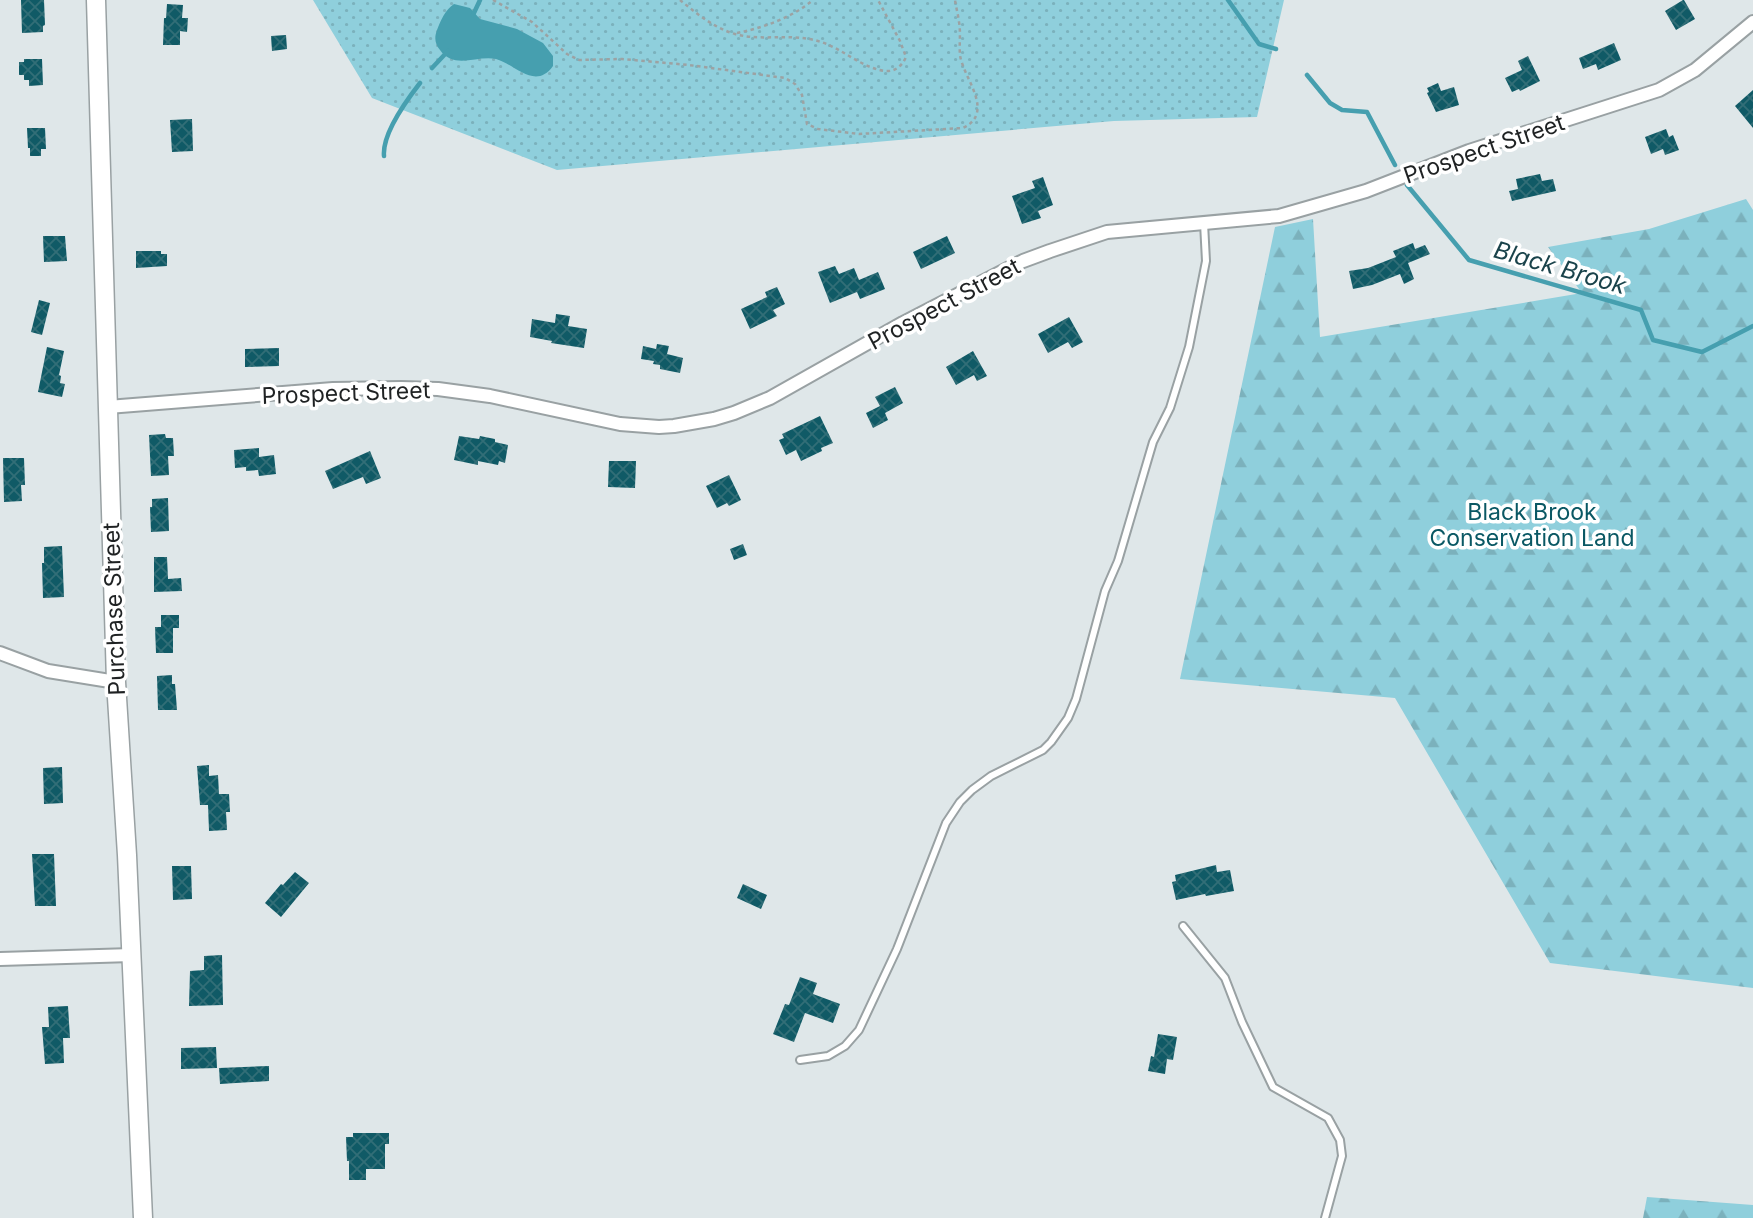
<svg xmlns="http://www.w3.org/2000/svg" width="1753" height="1218" font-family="Inter,sans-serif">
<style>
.grass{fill:url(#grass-dots)}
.forest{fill:url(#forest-firs)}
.water{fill:#469faf}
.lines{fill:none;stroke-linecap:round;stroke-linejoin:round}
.stream{stroke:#469faf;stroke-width:4.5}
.building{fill:url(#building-cross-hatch)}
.lane-casing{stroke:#99a1a3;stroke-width:10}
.street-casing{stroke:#99a1a3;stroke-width:16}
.secondary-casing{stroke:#99a1a3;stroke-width:21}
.path{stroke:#9ca2a3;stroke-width:2.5;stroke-dasharray:3.5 3.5;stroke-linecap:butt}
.lane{stroke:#fff;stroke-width:6}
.street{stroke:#fff;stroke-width:12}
.secondary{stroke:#fff;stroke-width:18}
.labels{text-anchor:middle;stroke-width:7;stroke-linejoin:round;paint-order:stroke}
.street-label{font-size:23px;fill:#1f2223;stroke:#fff}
.park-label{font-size:23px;fill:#0a5864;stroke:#fff}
.water-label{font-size:24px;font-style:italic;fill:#1a434b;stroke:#fff}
</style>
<defs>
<pattern id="grass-dots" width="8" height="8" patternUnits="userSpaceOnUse" patternTransform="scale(1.75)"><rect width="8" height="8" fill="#8fcfdc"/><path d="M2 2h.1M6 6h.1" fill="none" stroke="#7bb1bc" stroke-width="1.8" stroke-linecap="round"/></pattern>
<pattern id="forest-firs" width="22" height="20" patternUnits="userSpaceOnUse" patternTransform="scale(1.75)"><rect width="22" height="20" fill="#8fcfdc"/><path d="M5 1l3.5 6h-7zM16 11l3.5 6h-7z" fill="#7bb1bc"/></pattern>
<pattern id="building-cross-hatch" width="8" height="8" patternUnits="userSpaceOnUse" patternTransform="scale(1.75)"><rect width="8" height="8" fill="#105a66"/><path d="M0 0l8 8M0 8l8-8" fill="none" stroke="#326e77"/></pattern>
</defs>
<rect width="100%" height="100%" fill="#dfe7e9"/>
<path class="grass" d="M313,0H1284L1257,117L1114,121L557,170L372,98Z"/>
<path class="forest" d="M1746,199L1753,210V988L1550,963L1395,698L1180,679L1275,227L1313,219L1320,337L1582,293L1548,247L1649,229Z
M1647,1197L1753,1205V1218H1643Z"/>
<path class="water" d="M454,4L470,8L480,19L517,29L543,43L553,56V66C535,91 515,64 496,59C477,55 454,70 440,50C435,44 434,38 437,30C441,20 445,10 454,4Z"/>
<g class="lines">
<path class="stream" d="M1228,0L1259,44L1276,49
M473,15L480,0
M432,68L448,51
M1307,75L1330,103L1342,110L1367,112L1395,165
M384,156C382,134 406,101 420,83
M1407,185L1469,260L1641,310L1653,340L1702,352L1753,326"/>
</g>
<path class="building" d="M21,0H44L45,25L43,26V32L22,33Z
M1683,0H1684L1695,19L1676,30L1665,11Z
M167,4L183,5L182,18H188L187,32L180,31V45H163L164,18H166Z
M286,35L287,49L272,51L271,36Z
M1614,43L1621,60L1598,70L1596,64L1583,69L1579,58Z
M1528,56L1540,81L1520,91L1519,89L1512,92L1505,78L1522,70L1518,61Z
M24,59H42L43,85L29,86V80H24V75H19V62H24Z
M1438,83L1441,91L1454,87L1459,105L1436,112L1427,93L1429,92L1427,88Z
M1753,90V128L1735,106Z
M192,119L193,151L172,152L170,120Z
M27,128H45L46,149H41V156H30V148H28Z
M1666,129L1669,137L1673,135L1679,150L1665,155L1663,149L1651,154L1645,137Z
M1540,174L1542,181L1553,179L1556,191L1512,201L1509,191L1518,189L1516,179Z
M1043,177L1053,205L1038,211L1041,218L1022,224L1012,196L1035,188L1032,181Z
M43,236H65L67,261L44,262Z
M947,236L955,253L921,269L913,252Z
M1413,243L1415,249L1425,245L1430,254L1408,263L1414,279L1404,284L1400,274L1372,285L1353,289L1349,271L1368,268L1396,257L1393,251Z
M136,251H161V254H167V266L136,268Z
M835,266L839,274L854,268L859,280L878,272L885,289L860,299L857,292L830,303L818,272Z
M777,287L785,304L773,310L777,316L750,329L741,309L767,297L765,292Z
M39,300L50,303L42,335L31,332Z
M556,314L570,316L568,326L587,329L584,348L551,343L552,341L530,337L532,319L555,323Z
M1069,317L1083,342L1072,348L1068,342L1048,353L1038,334Z
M657,344L669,346L667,354L683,358L680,373L660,369V365L653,364L654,361L641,359L643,346L656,349Z
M47,347L64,351L59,375L61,376L60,383L65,384L62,397L38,392Z
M279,348V366L245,367V349Z
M973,351L987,376L977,381L974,375L956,385L946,367Z
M895,387L903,403L885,413L888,420L873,428L866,413L880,406L875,397Z
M820,416L833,443L821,448L822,451L801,461L796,450L786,455L779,440L784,438L782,434Z
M165,434L166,438H173L174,456H168L169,475L151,476L149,435Z
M459,436L479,439L480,436L495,439V442L508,445L505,463L499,461L498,465L478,461V465L454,460Z
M259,448V457L274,455L276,474L259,476L258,470L246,471V467L235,468L234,450Z
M370,451L381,478L366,484L363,477L333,489L325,471Z
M3,458H24L25,485H21L22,501L4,502Z
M609,461H636L635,488L608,487Z
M729,475L741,500L729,506L727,503L717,508L706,486Z
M168,498L169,531L151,532L150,507H152V499Z
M743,544L747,555L734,560L730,549Z
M62,546L64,597L43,598L42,563H44V547Z
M154,557H167L168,579L181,578L182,591L154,592Z
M161,615H179V628H173V653H156L155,627H161Z
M172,675V684H175L177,710H158L157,676Z
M209,765V776L218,775L219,794H229L230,812H226L227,830L209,831L208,805H200L197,766Z
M62,767L63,803L44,804L43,768Z
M32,854H54L56,906H35Z
M1216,865L1217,872L1230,870L1234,891L1206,896L1205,894L1176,900L1172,882L1176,881L1175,875Z
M172,866H191L192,899L173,900Z
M295,872L309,883L281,917L265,903L281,884L283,885Z
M743,884L767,895L761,909L737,898Z
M222,955L223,1005L189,1006L190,971L204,970V956Z
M800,977L817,983L813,994L840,1004L833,1023L805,1013L794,1042L773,1034L785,1004L789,1005Z
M68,1006L70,1038H63L64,1063L45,1064L42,1027H49L48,1007Z
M1158,1034L1177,1037L1173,1060L1167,1059L1165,1074L1148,1071L1151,1056L1154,1057Z
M216,1047L217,1068L181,1069V1048Z
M269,1066V1081L220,1084L219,1068Z
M353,1133H389V1144H385V1169H366V1180H349V1161H347L346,1137H353Z"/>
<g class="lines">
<g class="lane-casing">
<path id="lane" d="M1183,926L1225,978L1242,1022L1273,1087L1328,1118L1340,1140L1342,1156L1325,1218
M800,1060L828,1056L845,1046L859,1030L897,949L946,823L960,802L972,790L991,776L1043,750L1051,742L1068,718L1076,699L1105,591L1118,561L1153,442L1170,408L1189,347L1206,261L1204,223"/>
</g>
<g class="street-casing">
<path id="street" d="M108,407L333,389L401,388L438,389L490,396L620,424L659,427L674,426L714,419L734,413L770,398L903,323L1023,261L1050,251L1107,232L1279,216L1366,191L1469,151L1659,90L1695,70L1753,22
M0,653L48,671L116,682
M0,959L132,955"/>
</g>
<g class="secondary-casing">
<path id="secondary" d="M96,0L116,682L127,855L143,1218"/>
</g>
<path class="path" d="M493,0L532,22L567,54L579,60L622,59L689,65L785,78L795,84L802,95L807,124L818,129L859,134L963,128C996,112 963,78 960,55C959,44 961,33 959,22C958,14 956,7 955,0
M680,0C696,13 714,28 735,34C763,42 791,32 821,42C843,49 862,68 885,71C895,72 902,66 906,57L900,41L878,0
M737,33C763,28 793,17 813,0"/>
<use href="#lane" class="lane"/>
<use href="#street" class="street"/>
<use href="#secondary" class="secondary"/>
</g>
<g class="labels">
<g class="street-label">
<text transform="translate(1484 149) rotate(-19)" y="8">Prospect Street</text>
<text transform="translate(944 304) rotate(-28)" y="8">Prospect Street</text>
<text transform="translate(346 393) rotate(-2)" y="8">Prospect Street</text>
<text transform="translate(114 609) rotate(-92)" y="8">Purchase Street</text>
</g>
<g class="park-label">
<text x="1532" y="520">Black Brook<tspan x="1532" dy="26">Conservation Land</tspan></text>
</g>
<g class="water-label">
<text transform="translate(1560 268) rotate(16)" y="8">Black Brook</text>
</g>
</g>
</svg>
